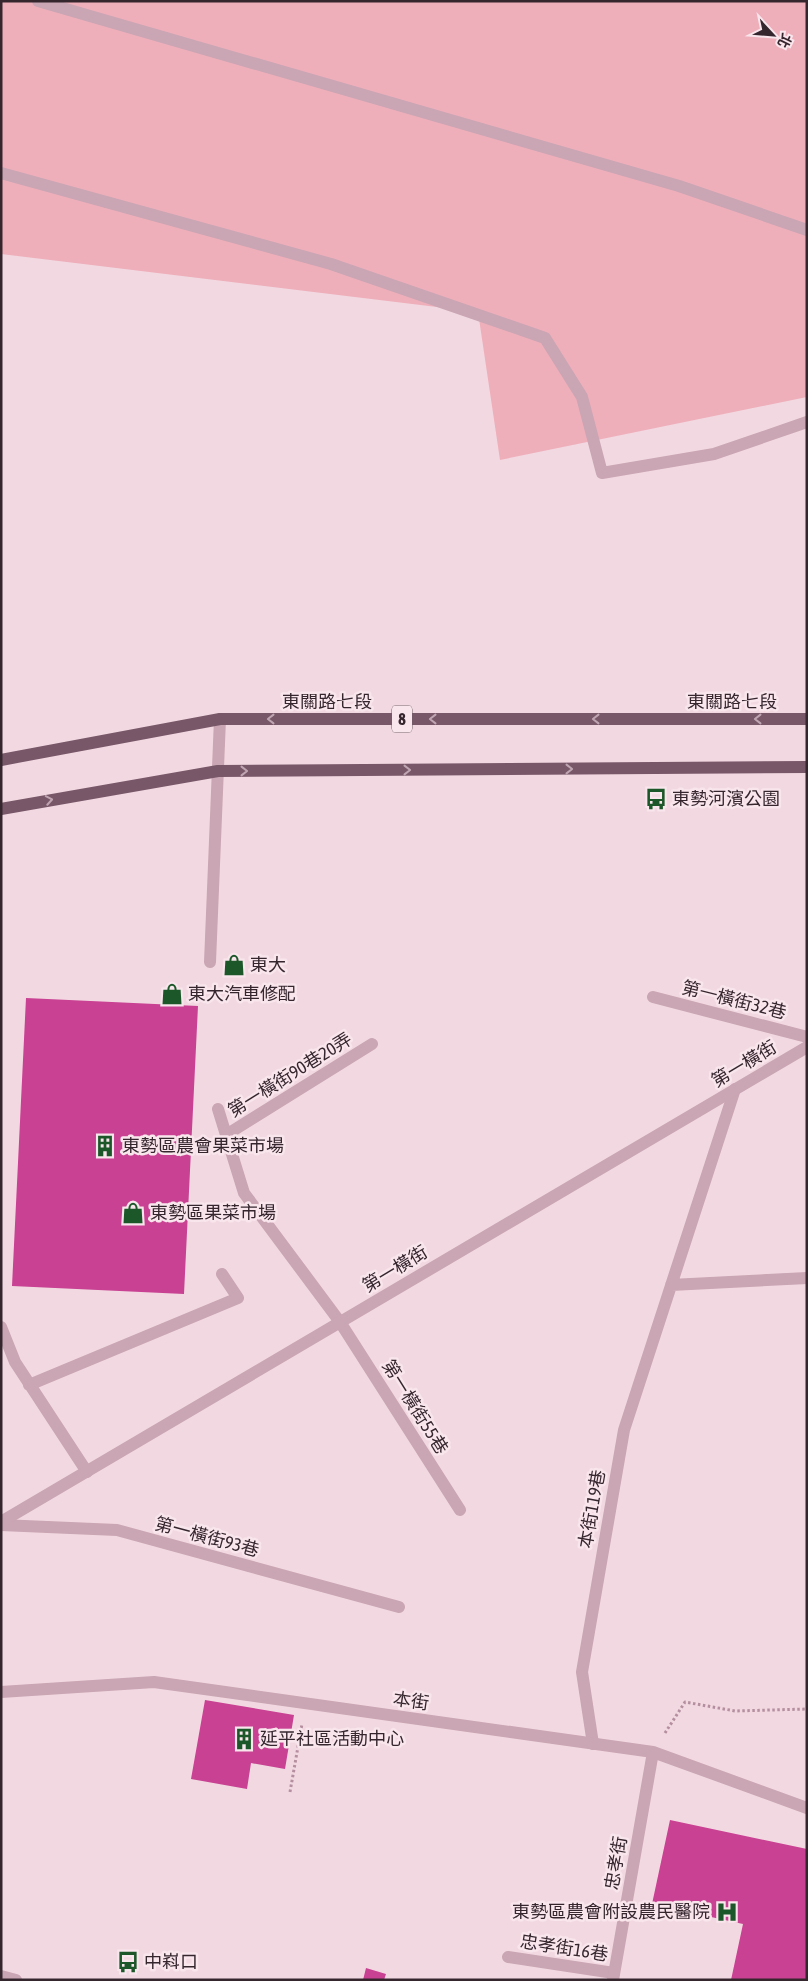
<svg xmlns="http://www.w3.org/2000/svg" width="808" height="1981" font-family="'Asap Condensed','Noto Sans TC',sans-serif">
<style>
.sand{fill:#eeafbb}
.building{fill:#c84192}
.lines{fill:none;stroke-linecap:round;stroke-linejoin:round}
.path{stroke:#b58f9f;stroke-width:3;stroke-dasharray:2.5 2.5;stroke-linecap:butt}
.service{stroke:#caa5b3;stroke-width:12}
.minor{stroke:#caa5b3;stroke-width:12}
.tertiary{stroke:#caa5b3;stroke-width:12}
.primary{stroke:#785768;stroke-width:12}
.oneway{stroke:#bfa5b1}
.labels{text-anchor:middle;stroke-width:5;stroke-linejoin:round;paint-order:stroke}
.shield{fill:#f9e5ec;stroke:#705f67;stroke-width:1}
.shield-label{font-size:16px;font-weight:bold;fill:#35262e}
.street-label{font-size:18px;fill:#35262e;stroke:#f9e5ec}
.poi-label{font-size:18px;fill:#35262e;stroke:#f9e5ec;text-anchor:start}
</style>
<rect width="100%" height="100%" fill="#f2d9e1"/>
<path class="sand" d="M1,1H807V397L500,460L478,312L1,254Z"/>
<path class="building" d="M26,998L198,1006L184,1294L12,1286Z
M205,1700L294,1715L285,1769L251,1763L247,1789L191,1779Z
M670,1820L807,1849V1980H731L743,1924L652,1904Z
M366,1968L386,1974L384,1980H363Z"/>
<g class="lines">
<path class="path" d="M665,1733L685,1702L735,1711L807,1709
M290,1792L302,1724"/>
<path class="service" d="M38,1L679,186L807,230
M1,173L331,264L545,338L582,397L602,473L714,454L807,422
M210,962L220,719
M653,997L807,1037
M218,1109L244,1193L340,1322L460,1510
M226,1135L372,1044
M671,1285L807,1278
M1,1327L15,1362L87,1472
M29,1385L238,1298L222,1274
M1,1525L117,1530L399,1607
M593,1744L582,1672L624,1430L735,1089
M508,1957L614,1973"/>
<path class="minor" d="M1,1692L154,1682L653,1752L807,1808
M613,1980L653,1752"/>
<path class="tertiary" d="M1,1522L807,1047
M1,1976L16,1980"/>
<path class="primary" d="M1,760L220,719H807
M1,809L218,771L807,767"/>
</g>
<defs><path id="oneway-chevron" d="M-2-3.5L2.5 0L-2 3.5" fill="none" stroke-width="1.6" stroke-linecap="round" stroke-linejoin="round" transform="scale(1.25)"/></defs>
<g class="oneway">
<use href="#oneway-chevron" transform="translate(271 719) rotate(180)"/>
<use href="#oneway-chevron" transform="translate(433 719) rotate(180)"/>
<use href="#oneway-chevron" transform="translate(596 719) rotate(180)"/>
<use href="#oneway-chevron" transform="translate(758 719) rotate(180)"/>
<use href="#oneway-chevron" transform="translate(569 769)"/>
<use href="#oneway-chevron" transform="translate(407 770)"/>
<use href="#oneway-chevron" transform="translate(244 771)"/>
<use href="#oneway-chevron" transform="translate(49 800) rotate(-10)"/>
</g>
<defs>
<g id="bus-bare" transform="scale(1.725)"><path d="M-5-6H5V4H4V6H2V4H-2V6H-4V4H-5ZM-3.5-4V0h7V-4ZM-3.5 1.2v1.5H-2V1.2ZM2 1.2v1.5H3.5V1.2Z" fill="#1c5729" stroke="#f9e5ec" stroke-width="2.5" paint-order="stroke"/></g>
<g id="shop-bare" transform="scale(1.725)"><path d="M-5-2.5h2.3a2.7 3.5 0 0 1 5.4 0H5L5.5 6h-11ZM-1.5-2.5h3a1.5 2.3 0 0 0-3 0Z" fill="#1c5729" stroke="#f9e5ec" stroke-width="2.5" paint-order="stroke"/></g>
<g id="building-bare" transform="scale(1.725)"><path d="M-4-6H4V6H1V3H-1V6H-4ZM-2.5-4.3h1.7v1.8h-1.7ZM.8-4.3h1.7v1.8H.8ZM-2.5-1h1.7V.8h-1.7ZM.8-1h1.7V.8H.8Z" fill="#1c5729" stroke="#f9e5ec" stroke-width="2.5" paint-order="stroke"/></g>
<g id="hospital-bare" transform="scale(1.725)"><path d="M-5-5h3v3.5h4V-5h3V5h-3V1.5h-4V5h-3Z" fill="#1c5729" stroke="#f9e5ec" stroke-width="2.5" paint-order="stroke"/></g>
</defs>
<g fill-rule="evenodd">
<use href="#bus-bare" x="656" y="799"/>
<use href="#shop-bare" x="234" y="965"/>
<use href="#shop-bare" x="172" y="994"/>
<use href="#building-bare" x="105" y="1146"/>
<use href="#shop-bare" x="133" y="1213"/>
<use href="#building-bare" x="244" y="1739"/>
<use href="#hospital-bare" x="727" y="1912"/>
<use href="#bus-bare" x="128" y="1962"/>
</g>
<g class="labels">
<rect class="shield" x="392" y="705.5" width="20" height="27" rx="4"/>
<g class="shield-label">
<text x="402" y="725">8</text>
</g>
<g class="street-label">
<text x="327" y="708">東關路七段</text>
<text x="732" y="708">東關路七段</text>
<text transform="translate(734 1000) rotate(14)" y="6">第一橫街32巷</text>
<text transform="translate(744 1064) rotate(-31)" y="6">第一橫街</text>
<text transform="translate(290 1075) rotate(-32)" y="6">第一橫街90巷20弄</text>
<text transform="translate(395 1269) rotate(-31)" y="6">第一橫街</text>
<text transform="translate(415 1407) rotate(58)" y="6">第一橫街55巷</text>
<text transform="translate(592 1509) rotate(-80)" y="6">本街119巷</text>
<text transform="translate(207 1537) rotate(15)" y="6">第一橫街93巷</text>
<text transform="translate(411 1701) rotate(8)" y="6">本街</text>
<text transform="translate(616 1863) rotate(-80)" y="6">忠孝街</text>
<text transform="translate(564 1948) rotate(9)" y="6">忠孝街16巷</text>
</g>
<g class="poi-label">
<text x="672" y="805">東勢河濱公園</text>
<text x="250" y="971">東大</text>
<text x="188" y="1000">東大汽車修配</text>
<text x="122" y="1152">東勢區農會果菜市場</text>
<text x="150" y="1219">東勢區果菜市場</text>
<text x="260" y="1745">延平社區活動中心</text>
<text x="710" y="1918" text-anchor="end">東勢區農會附設農民醫院</text>
<text x="144" y="1968">中嵙口</text>
</g>
</g>
<rect width="808" height="1981" fill="none" stroke="#35262e" stroke-width="5"/>
<g transform="translate(773 35) rotate(116)" stroke="#f9e5ec" stroke-width="4" paint-order="stroke">
<path d="M0-4L9 19L0 12L-9 19Z" fill="#35262e"/>
<text y="-8" font-size="14" font-weight="bold" text-anchor="middle" fill="#35262e">北</text>
</g>
</svg>
